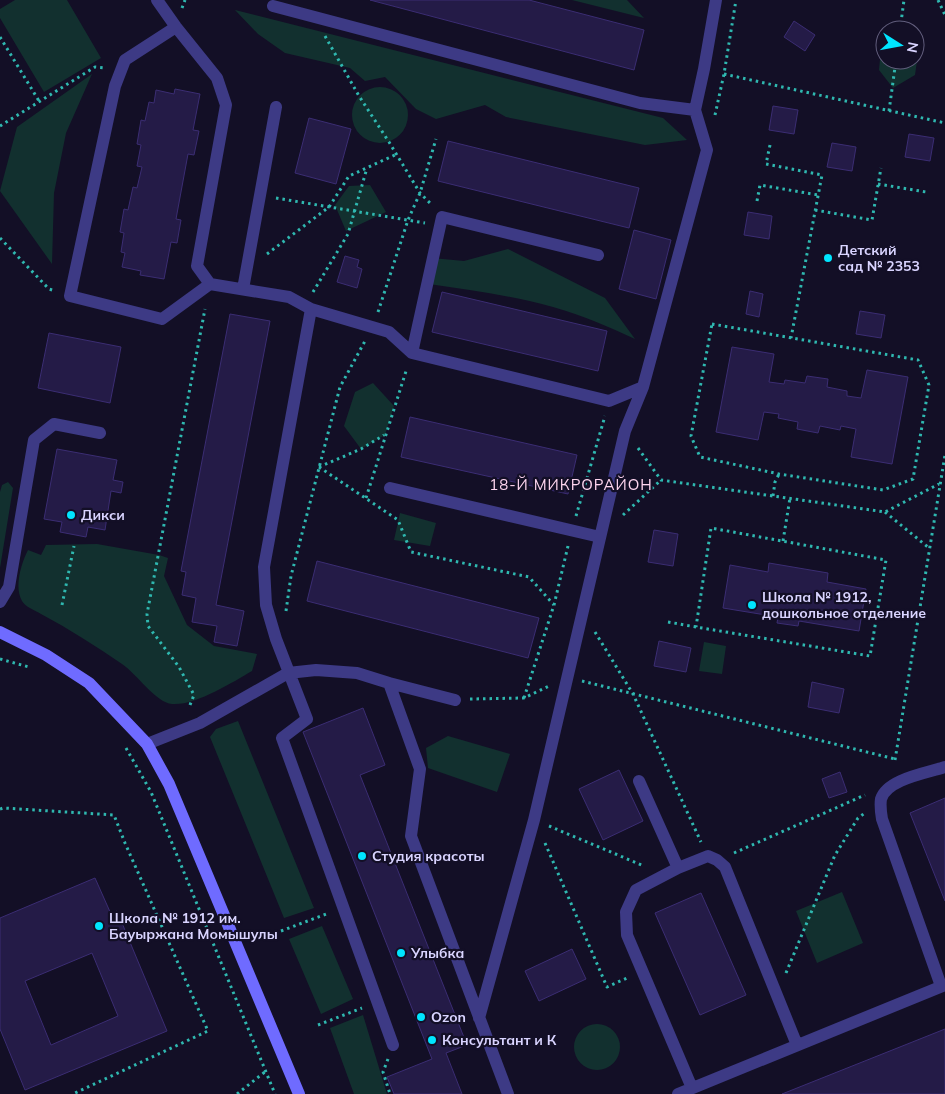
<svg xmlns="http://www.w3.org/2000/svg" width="945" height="1094" font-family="Mulish,sans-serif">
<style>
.green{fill:#12302f}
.building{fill:#241b47;stroke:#3b2d73;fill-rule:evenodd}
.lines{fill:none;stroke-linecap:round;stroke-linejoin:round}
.path{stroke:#2fb8b0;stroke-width:3;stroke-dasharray:2.5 4;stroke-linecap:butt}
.lane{stroke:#3d3a85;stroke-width:12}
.secondary{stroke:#6f6bff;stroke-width:12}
.poi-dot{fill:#00e5ff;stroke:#130f26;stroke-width:2}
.labels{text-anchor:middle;stroke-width:4.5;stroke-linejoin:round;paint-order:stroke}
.poi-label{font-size:14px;font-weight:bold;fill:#d9d4ff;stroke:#130f26;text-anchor:start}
.neighbourhood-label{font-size:15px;letter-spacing:1px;fill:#ffd6f0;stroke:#130f26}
</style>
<rect width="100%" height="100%" fill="#130f26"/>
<path class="green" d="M15,0H67L101,58L44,92L0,18V9Z
M572,0H627L644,18Z
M235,10L663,118L687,140L645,145L506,117L485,105L436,119L416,109L385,77L365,81L350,68L285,53L258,34Z
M885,46V60H915V51L918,54L915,75L893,88L879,70L881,49Z
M92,74L66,133L54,193L52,264L0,191L17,127Z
M352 115a28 28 0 1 1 56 0a28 28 0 1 1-56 0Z
M370,185L386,212L346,231L335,205L349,186Z
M508,249L605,298L635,339C609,327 582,315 553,307C513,296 471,290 429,284L432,258L464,261Z
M373,383L394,406L385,435L361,449L344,426L355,392Z
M8,482L13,488L0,568V492L2,485Z
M400,513L436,523L430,546L394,540Z
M97,544L159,555L168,558L164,576L187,625L214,646L257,654L252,671C233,682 195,706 172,704C156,703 136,673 122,664C96,646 69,629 41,614C35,610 25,607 22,601C14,587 21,564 28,550L41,555L46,545Z
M704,642L726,646L722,674L699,671Z
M238,721L314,908L284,918L210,737L216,729Z
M448,736L510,754L497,792L428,768L426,748Z
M842,892L863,943L817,963L796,911Z
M322,926L353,999L321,1014L289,939Z
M363,1015L387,1094H354L330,1028Z
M574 1047a23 23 0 1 1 46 0a23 23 0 1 1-46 0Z"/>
<path class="building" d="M370,0H529L644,30L634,70Z
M794,21L815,35L805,51L784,37Z
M175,89L200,94L193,130L199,131L194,155L188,154L176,219L181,220L177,243L171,242L164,279L140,275L141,271L122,267L125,253L121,252L124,233L120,232L124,209L128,210L133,187L137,188L142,167L137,166L141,145L137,144L141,120L145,121L149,102L154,103L156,90L174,94Z
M773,106L798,110L794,134L769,130Z
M309,118L351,129L336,184L295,173Z
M909,134L934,138L930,161L905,157Z
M448,141L639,188L629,228L438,181Z
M832,143L856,147L852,171L827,167Z
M748,212L772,216L769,239L744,235Z
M634,230L671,240L656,299L619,289Z
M345,256L359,260L357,267L362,269L357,288L337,282Z
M750,291L763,294L759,317L746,314Z
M442,292L607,331L598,371L432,332Z
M860,311L885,315L881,338L856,334Z
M230,314L270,321L216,605L244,611L237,646L214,642L217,626L192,622L196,598L182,595L186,572L181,571Z
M49,333L121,347L110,403L38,388Z
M732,347L774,354L769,382L784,384L785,380L805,383L807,376L828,379L827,387L847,391V396L861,398L867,370L908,377L892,464L851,457L856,429L841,426L840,430L820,426L818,433L797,429L798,422L778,418L779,414L764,412L758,440L716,432Z
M410,417L577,455L568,494L401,457Z
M57,449L117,460L113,480L123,482L121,493L111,491L105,530L88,527L86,537L60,532L62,522L44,519Z
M654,530L678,534L673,566L648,562Z
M317,561L539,618L528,658L307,601Z
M769,563L828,573L827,582L866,589L859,631L799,621L798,626L777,623L778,617L723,608L730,565L768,572Z
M659,641L691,648L686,672L654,666Z
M812,682L844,689L839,713L808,707Z
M363,708L385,765L360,775L467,1045L446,1053L462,1094H394L387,1077L432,1059L303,732Z
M619,770L643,821L603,840L579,789Z
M840,772L847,792L829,798L822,779Z
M945,798V901L910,813Z
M95,878L111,914L117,911L167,1031L25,1090L0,1029V918ZM92,953L118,1016L51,1045L25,981Z
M701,893L746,995L700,1015L655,913Z
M572,949L586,979L539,1001L525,971Z
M945,1029V1094H782Z"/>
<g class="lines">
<path class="path" d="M938,0L945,15
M182,8L185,0
M900,30L904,0
M325,36L359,96L389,142L420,193L431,204
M0,37L39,101
M724,74L945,123
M889,111L896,60
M715,115L724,74L736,0
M0,126L95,67L106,68
M770,145L766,164L822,175L791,338
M878,184L926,192
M276,198L425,223
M757,201L760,185L818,195
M815,210L872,220L881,168
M0,238L49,289L55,291
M267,254L329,207L349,176L397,154
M313,292L348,234L367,168
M378,312L408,220L420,193L436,139
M712,324L918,360L929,385L913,479L883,490L779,474L700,457L691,436Z
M638,448L661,480L885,512L939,484
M319,467L398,520L411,552L529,577L554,605
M319,467L361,449L384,435
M773,496L775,482L779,474
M366,498L407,368
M885,512L929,548
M623,515L661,480
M576,516L605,416
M783,541L790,498
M62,605L74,546
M286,611L291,576L340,387L365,341
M668,622L696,627L870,656L886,560L711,528L696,627
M595,632L633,694L701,842
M0,659L29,667
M582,681L895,759
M524,698L554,605L568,546
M470,699L524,698L549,686
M190,705L194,695L179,667L148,626L147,614L205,309
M126,748L151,792L275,1094
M895,760L945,455
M0,809L3,808L114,815L125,843L208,1031L73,1094
M549,826L644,866
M545,843L607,987L627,978
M734,853L865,795
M281,931L329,913
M786,973L835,855L858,818L865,813
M318,1025L362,1008
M388,1059L383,1072L390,1094
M237,1094L266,1071"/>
<path class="lane" d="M157,0L176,27L217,78L226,105L197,266L210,284L289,297L311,309L389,332L412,353L609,401L643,387
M273,6L640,103L695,110
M176,27L125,60L115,86L70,296L162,319L210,284
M243,289L276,107
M311,309L264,567L266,605L276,639L307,719L282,738L393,1045
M412,353L442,217L598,255
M390,488L600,537
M0,602L9,587L34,440L54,424L100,433
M389,683L455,700
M147,744L200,723L288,673L316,670L357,673L389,683L420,769L411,836L508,1094
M639,781L678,868
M941,986L882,819C881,813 880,805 881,799C887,779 927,773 945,767
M479,1018L534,820L625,431L643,387L707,150L695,110L704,69L716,0
M692,1088L627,935L626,912L636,890L678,868L708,856L717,860L725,867L797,1045
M678,1094L945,985"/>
<path class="secondary" d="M0,632L46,655L89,683L147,744L169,784L299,1094"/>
</g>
<g class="poi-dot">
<circle cx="828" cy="258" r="5"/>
<circle cx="71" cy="515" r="5"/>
<circle cx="752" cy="605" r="5"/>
<circle cx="362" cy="856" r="5"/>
<circle cx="99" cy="926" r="5"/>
<circle cx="401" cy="953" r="5"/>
<circle cx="421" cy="1017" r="5"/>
<circle cx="432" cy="1040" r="5"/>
</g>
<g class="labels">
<g class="poi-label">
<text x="838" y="255">Детский<tspan x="838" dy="16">сад № 2353</tspan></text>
<text x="81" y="520">Дикси</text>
<text x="762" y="602">Школа № 1912,<tspan x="762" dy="16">дошкольное отделение</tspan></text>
<text x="372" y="861">Студия красоты</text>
<text x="109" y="923">Школа № 1912 им.<tspan x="109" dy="16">Бауыржана Момышулы</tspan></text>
<text x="411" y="958">Улыбка</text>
<text x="431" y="1022">Ozon</text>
<text x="442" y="1045">Консультант и К</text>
</g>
<g class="neighbourhood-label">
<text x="571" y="490">18-Й МИКРОРАЙОН</text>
</g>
</g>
<g transform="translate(900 45) rotate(101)"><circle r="24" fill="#130f26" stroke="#625e7d"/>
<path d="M0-4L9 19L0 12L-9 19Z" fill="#00e5ff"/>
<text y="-8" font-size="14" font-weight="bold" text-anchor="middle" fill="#d9d4ff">N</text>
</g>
</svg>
